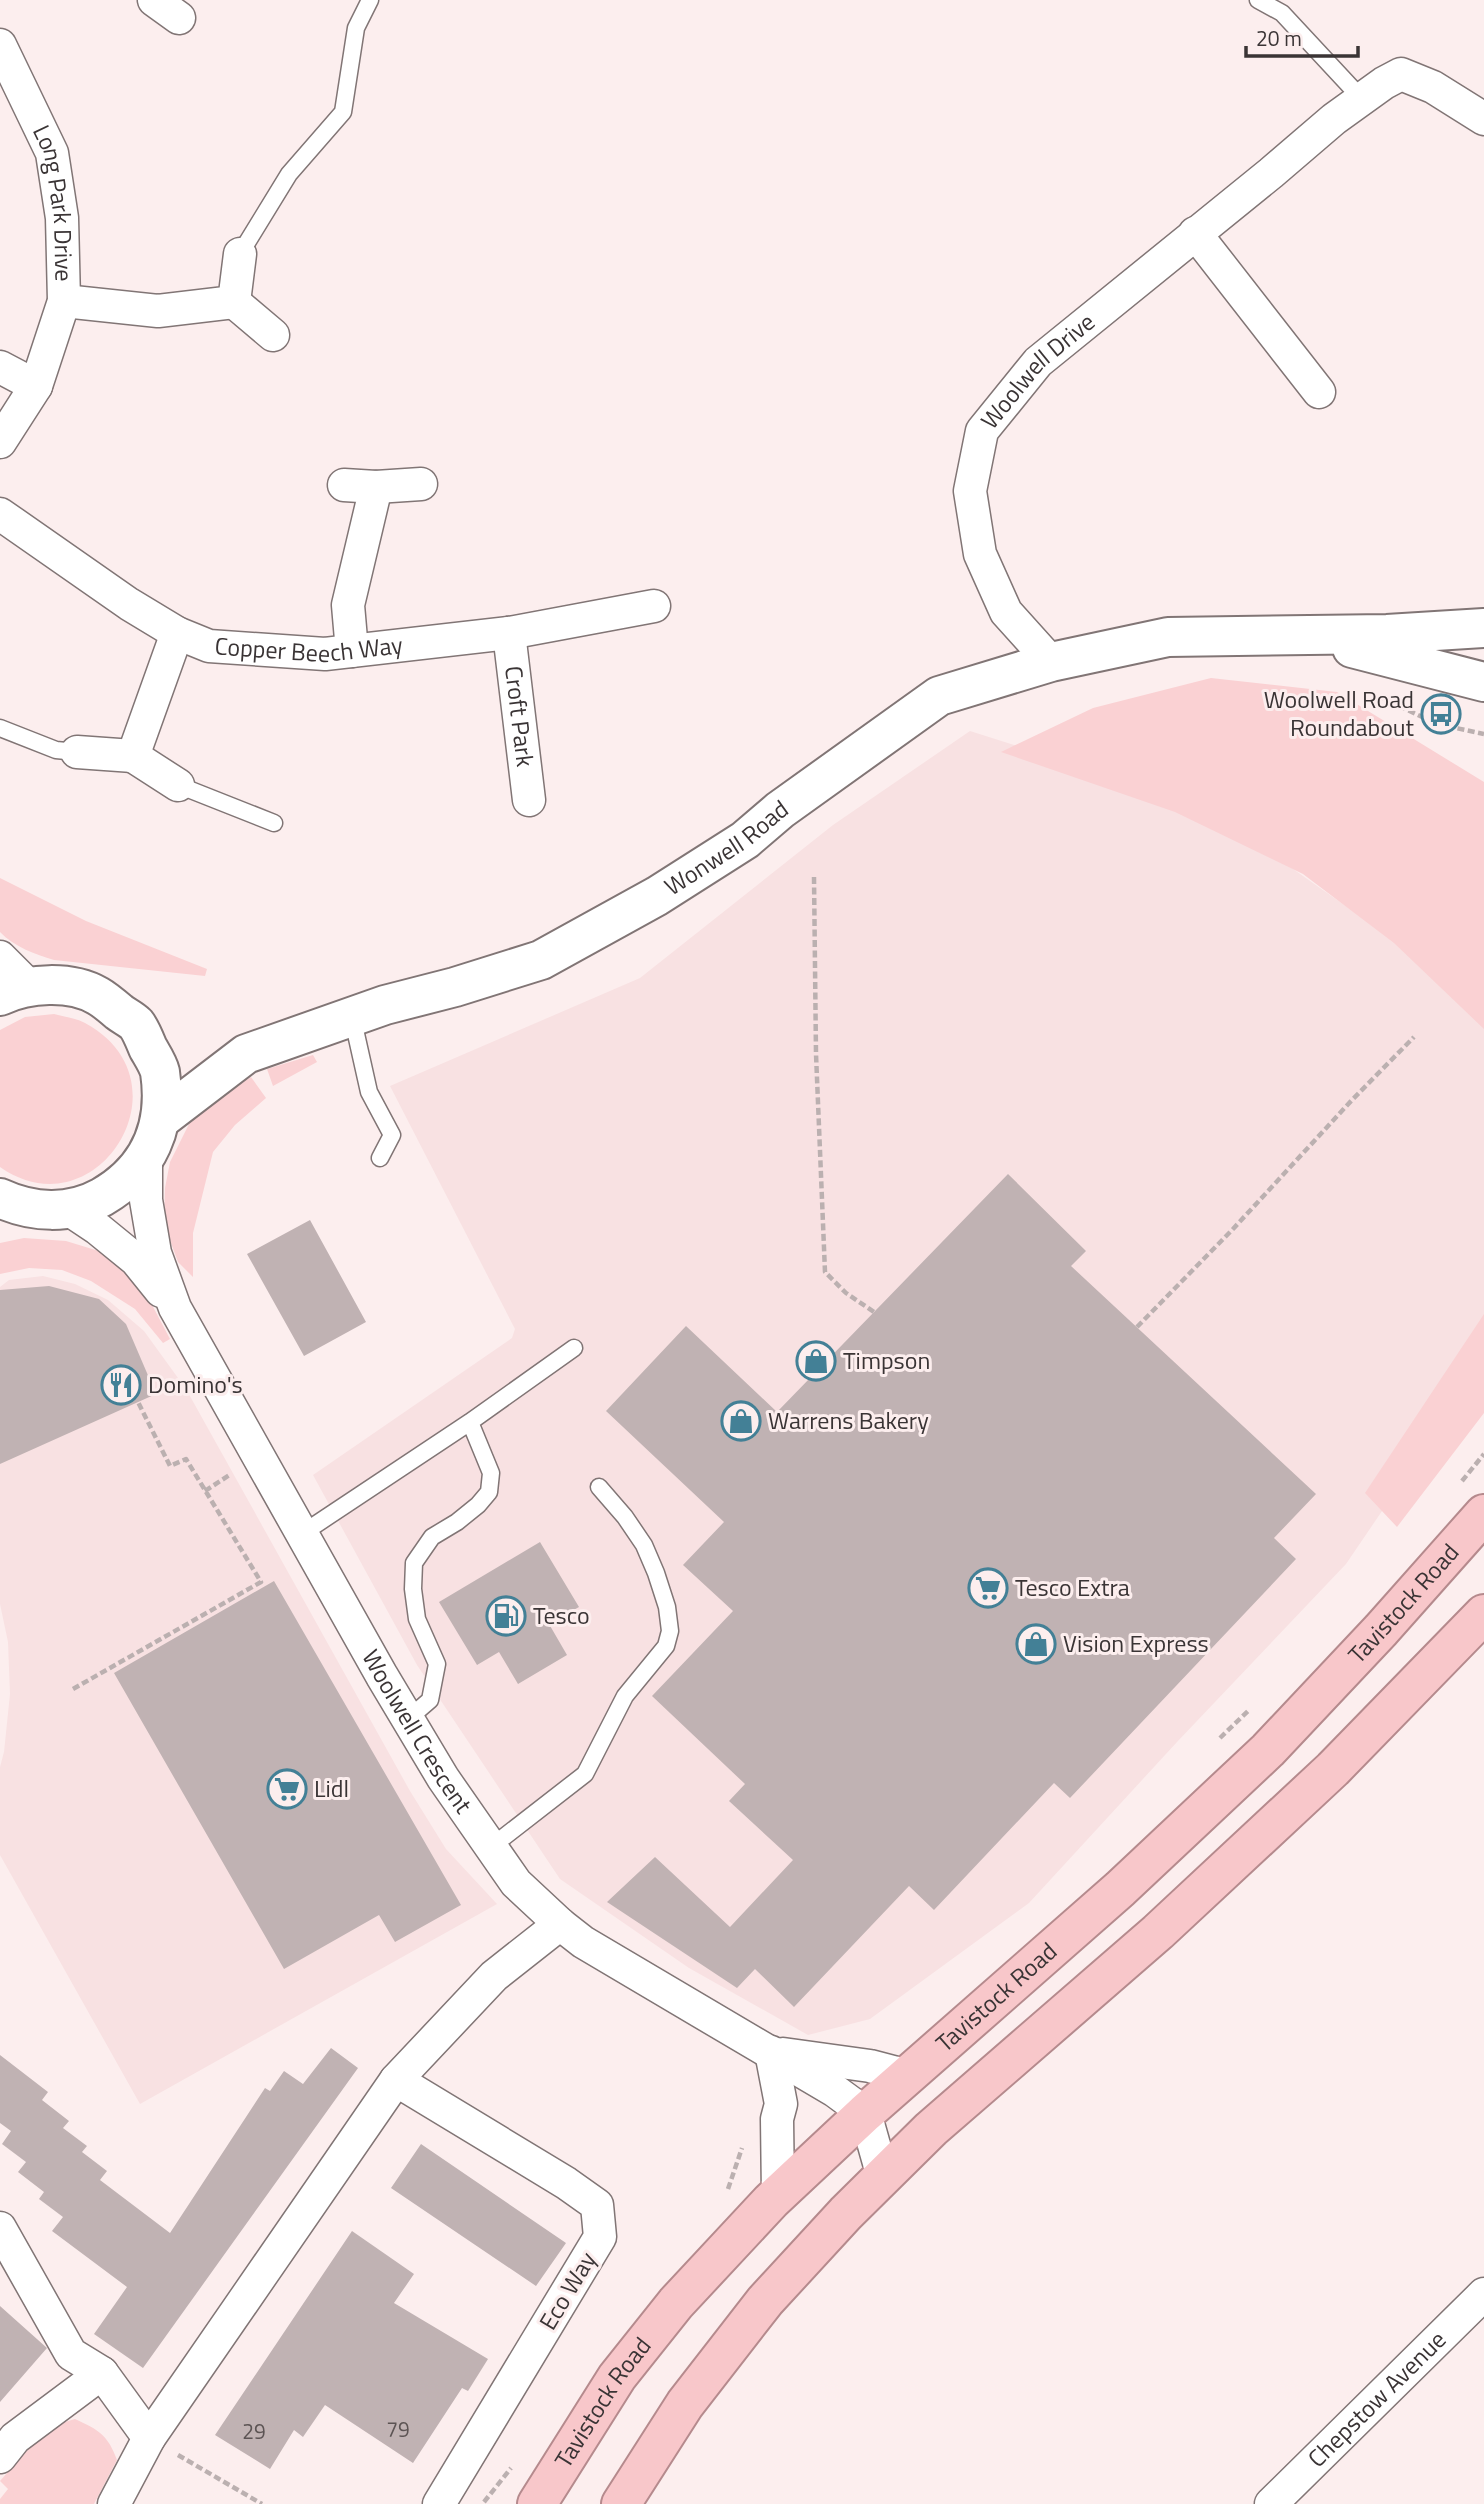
<svg xmlns="http://www.w3.org/2000/svg" width="1484" height="2504" font-family="'Titillium Web',sans-serif">
<style>
.built{fill:#f8e1e2}
.green{fill:#fad1d3}
.building{fill:#c0b2b3}
.lines{fill:none;stroke-linecap:round;stroke-linejoin:round}
.service-casing{stroke:#817575;stroke-width:19}
.minor-casing{stroke:#817575;stroke-width:35}
.tertiary-casing{stroke:#817575;stroke-width:42}
.trunk-casing{stroke:#b58a8d;stroke-width:42}
.path{stroke:#bbb0b0;stroke-width:4.5;stroke-dasharray:7 3.5;stroke-linecap:butt}
.service{stroke:#fff;stroke-width:16}
.minor{stroke:#fff;stroke-width:32}
.tertiary{stroke:#fff;stroke-width:38}
.trunk{stroke:#f8c7ca;stroke-width:38}
.labels{text-anchor:middle;stroke-width:6;stroke-linejoin:round;paint-order:stroke}
.number-label{font-size:21px;fill:#5c5454}
.street-label{font-size:24px;fill:#3a3435;stroke:#fceeee}
.poi-label{font-size:24px;fill:#3a3435;stroke:#fceeee;text-anchor:start}
</style>
<rect width="100%" height="100%" fill="#fceeee"/>
<path class="built" d="M970,731L1201,804L1435,969L1484,1017V1361L1346,1564L1177,1742L1029,1903L870,2019L808,2035L689,1968L560,1879L417,1665L313,1475L512,1338L515,1329L390,1086L640,978L833,825Z
M43,1276L75,1284L108,1300L144,1331L186,1389L410,1791L446,1849L497,1904L140,2104L0,1855V1767L4,1752L10,1694L8,1642L0,1604V1287L9,1280Z"/>
<path class="green" d="M1211,678L1337,692L1484,782V1029L1394,943L1303,874L1175,812L1001,752L1093,708Z
M0,878L86,921L207,969L205,976L54,960C35,954 14,947 0,932Z
M54,1014C64,1017 76,1018 85,1023C193,1081 97,1235 0,1167V1030L25,1017Z
M313,1055L317,1062L273,1086L267,1069Z
M251,1077L266,1098L235,1125L213,1152L193,1233V1277L178,1262L164,1224L165,1188L170,1162L191,1120L216,1096Z
M24,1238L66,1241L102,1252L141,1284L170,1339L163,1343L135,1309L91,1281L62,1270L29,1268L0,1274V1243Z
M1484,1314V1413L1397,1527L1365,1493Z
M75,2419C99,2430 108,2435 117,2460L94,2504H0V2499L8,2489L0,2481L48,2427Z"/>
<path class="building" d="M1008,1174L1086,1251L1071,1266L1316,1494L1274,1538L1296,1559L1070,1798L1054,1783L934,1910L909,1886L794,2007L755,1969L737,1988L607,1902L655,1857L730,1927L793,1860L729,1801L745,1784L652,1696L733,1611L683,1565L724,1522L606,1411L686,1326L777,1412Z
M310,1220L366,1322L304,1356L247,1254Z
M49,1286L99,1299L126,1324L156,1394L0,1464V1290Z
M540,1542L579,1607L549,1624L567,1655L518,1684L499,1652L477,1665L439,1602Z
M274,1581L461,1905L395,1942L379,1915L284,1969L114,1673Z
M331,2048L358,2068L143,2368L94,2334L127,2287L52,2231L63,2217L39,2199L44,2192L18,2172L26,2162L2,2144L11,2131L0,2123V2055L48,2092L42,2100L69,2121L63,2128L87,2146L82,2152L107,2171L100,2180L170,2233L265,2088L270,2091L284,2071L303,2084Z
M421,2144L566,2243L536,2286L391,2188Z
M352,2231L414,2274L394,2303L488,2359L468,2391L462,2388L413,2463L325,2405L303,2437L294,2430L270,2469L215,2435Z
M0,2306L47,2348L0,2402Z"/>
<g class="lines">
<g class="service-casing">
<path id="service" d="M1258,0L1282,13L1362,99
M240,254L289,174L343,112L356,28L370,0
M0,728L56,750L77,752
M178,785L274,823
M352,1016L369,1092L392,1135L380,1158
M303,1533L470,1422L574,1348
M408,1719L430,1700L437,1664L417,1619L413,1589L414,1563L432,1537L457,1522L478,1505L489,1492L491,1473L470,1422
M491,1847L585,1774L625,1696L666,1646L670,1631L667,1607L656,1573L644,1545L625,1517L599,1487"/>
</g>
<g class="minor-casing">
<g id="minor">
<path d="M154,0L179,18"/>
<path id="s1" d="M0,45L52,153L62,218L64,301L36,386L0,442"/>
<path d="M1195,233L1319,392"/>
<path d="M64,301L158,311L234,302L240,254"/>
<path d="M234,302L273,335"/>
<path d="M0,367L36,386"/>
<path d="M344,485L376,487L421,484"/>
<path id="s2" d="M0,514L129,604L177,633L209,646L325,654L509,633L654,606"/>
<path id="s3" d="M509,633L529,800"/>
<path d="M352,651L348,605L376,487"/>
<path id="s4" d="M1051,662L1006,612L980,554L970,491L982,431L1038,362L1271,173L1334,119L1384,83L1401,74L1433,87L1484,119"/>
<path d="M77,752L133,756L177,633"/>
<path d="M133,756L178,785"/>
<path d="M0,957L30,987"/>
<path id="s5" d="M146,1156V1200L155,1253L175,1308L382,1676L443,1778L516,1883L560,1924L583,1942L835,2091L865,2113L883,2177"/>
<path d="M68,1209L98,1229L136,1260L161,1291"/>
<path d="M771,2052L781,2104L777,2119L778,2196"/>
<path d="M783,2054L870,2066L908,2076"/>
<path d="M396,2080L566,2183L597,2205L600,2237L439,2504"/>
<path d="M0,2228L71,2354L102,2373L149,2438"/>
<path d="M0,2457L15,2438L102,2373"/>
<path d="M114,2504L149,2438L396,2080L494,1976L560,1924"/>
<path id="s6" d="M1271,2504L1484,2294"/>
</g>
</g>
<g class="tertiary-casing">
<g id="tertiary">
<path d="M1352,648L1484,682"/>
<path d="M0,996C28,983 70,980 98,996C105,1000 112,1006 119,1012C124,1016 131,1019 136,1024C141,1030 145,1041 148,1048C152,1055 158,1064 160,1072C168,1126 149,1170 102,1197C70,1215 32,1213 0,1198"/>
<path id="s7" d="M161,1119L246,1054L385,1005L455,987L541,960L657,896L745,840L780,810L939,696L1051,662L1168,637L1387,634L1484,628"/>
</g>
</g>
<g class="trunk-casing">
<g id="trunk">
<path id="s8" d="M537,2504L617,2377L676,2303L771,2201L865,2113L1120,1889L1268,1750L1381,1630L1484,1514"/>
<path d="M621,2504L685,2404L765,2301L846,2213L931,2129L1158,1932L1333,1769L1484,1614"/>
</g>
</g>
<path class="path" d="M1380,697L1437,724L1484,734
M814,877L816,1054L825,1272L846,1293L874,1312
M1137,1327L1233,1229L1352,1100L1414,1037
M1462,1481L1484,1454
M205,1491L231,1474
M73,1689L261,1582L186,1459L170,1466L138,1402
M1220,1738L1249,1710
M728,2189L742,2148
M178,2455L262,2504
M484,2502L511,2468"/>
<use href="#service" class="service"/>
<use href="#minor" class="minor"/>
<use href="#tertiary" class="tertiary"/>
<use href="#trunk" class="trunk"/>
</g>
<defs>
<g id="bus-ring" transform="scale(2.0125)"><circle r="9.5" fill="#fceeee" stroke="#438096" stroke-width="1.5"/><path d="M-5-6H5V4H4V6H2V4H-2V6H-4V4H-5ZM-3.5-4V0h7V-4ZM-3.5 1.2v1.5H-2V1.2ZM2 1.2v1.5H3.5V1.2Z" fill="#438096"/></g>
<g id="shop-ring" transform="scale(2.0125)"><circle r="9.5" fill="#fceeee" stroke="#438096" stroke-width="1.5"/><path d="M-5-2.5h2.3a2.7 3.5 0 0 1 5.4 0H5L5.5 6h-11ZM-1.5-2.5h3a1.5 2.3 0 0 0-3 0Z" fill="#438096"/></g>
<g id="restaurant-ring" transform="scale(2.0125)"><circle r="9.5" fill="#fceeee" stroke="#438096" stroke-width="1.5"/><path d="M-5-6h1v4h1v-4h1v4h1v-4h1v5L-1.5 .5V6h-2V.5L-5-1ZM5-6V6H3V1.5H1.5Q1.5-4 5-6Z" fill="#438096"/></g>
<g id="supermarket-ring" transform="scale(2.0125)"><circle r="9.5" fill="#fceeee" stroke="#438096" stroke-width="1.5"/><path d="M-6-5.5h2.5l.6 2H6L4.5 2H-2.5L-4.4-4H-6ZM-1.5 3.2a1.3 1.3 0 1 0 .1 0ZM3 3.2a1.3 1.3 0 1 0 .1 0Z" fill="#438096"/></g>
<g id="fuel-ring" transform="scale(2.0125)"><circle r="9.5" fill="#fceeee" stroke="#438096" stroke-width="1.5"/><path d="M-5.5-6h7V0h2V4h1.3V-2.5L3-4.5l.8-.8L6-3V5H2.5V1h-1V6h-7ZM-4.2-4.7v3.2H.2V-4.7Z" fill="#438096"/></g>
</defs>
<g fill-rule="evenodd">
<use href="#bus-ring" x="1441" y="714"/>
<use href="#shop-ring" x="816" y="1361"/>
<use href="#restaurant-ring" x="121" y="1385"/>
<use href="#shop-ring" x="741" y="1421"/>
<use href="#supermarket-ring" x="988" y="1588"/>
<use href="#fuel-ring" x="506" y="1616"/>
<use href="#shop-ring" x="1036" y="1644"/>
<use href="#supermarket-ring" x="287" y="1789"/>
</g>
<g class="labels">
<g class="number-label">
<text x="398" y="2437">79</text>
<text x="254" y="2439">29</text>
</g>
<g class="street-label">
<text dy="8" stroke="none"><textPath href="#s1" startOffset="170">Long Park Drive</textPath></text>
<text dy="8" stroke="none"><textPath href="#s4" startOffset="338">Woolwell Drive</textPath></text>
<text dy="8" stroke="none"><textPath href="#s2" startOffset="348">Copper Beech Way</textPath></text>
<text dy="8" stroke="none"><textPath href="#s3" startOffset="84">Croft Park</textPath></text>
<text dy="8" stroke="none"><textPath href="#s7" startOffset="634">Wonwell Road</textPath></text>
<text dy="8" stroke="none"><textPath href="#s8" startOffset="1255">Tavistock Road</textPath></text>
<text dy="8" stroke="none"><textPath href="#s5" startOffset="644">Woolwell Crescent</textPath></text>
<text dy="8" stroke="none"><textPath href="#s8" startOffset="688">Tavistock Road</textPath></text>
<text transform="translate(568 2291) rotate(-59)" y="8">Eco Way</text>
<text dy="8" stroke="none"><textPath href="#s6" startOffset="149">Chepstow Avenue</textPath></text>
<text dy="8" stroke="none"><textPath href="#s8" startOffset="121">Tavistock Road</textPath></text>
</g>
<g class="poi-label">
<text x="1414" y="708" text-anchor="end">Woolwell Road<tspan x="1414" dy="28">Roundabout</tspan></text>
<text x="843" y="1369">Timpson</text>
<text x="148" y="1393">Domino's</text>
<text x="768" y="1429">Warrens Bakery</text>
<text x="1015" y="1596">Tesco Extra</text>
<text x="533" y="1624">Tesco</text>
<text x="1063" y="1652">Vision Express</text>
<text x="314" y="1797">Lidl</text>
</g>
</g>
<path d="M1246 46v10h112v-10" fill="none" stroke="#3a3435" stroke-width="3.5"/>
<text x="1256" y="46" font-size="21" fill="#3a3435" stroke="#fceeee" stroke-width="5" paint-order="stroke">20 m</text>
</svg>
